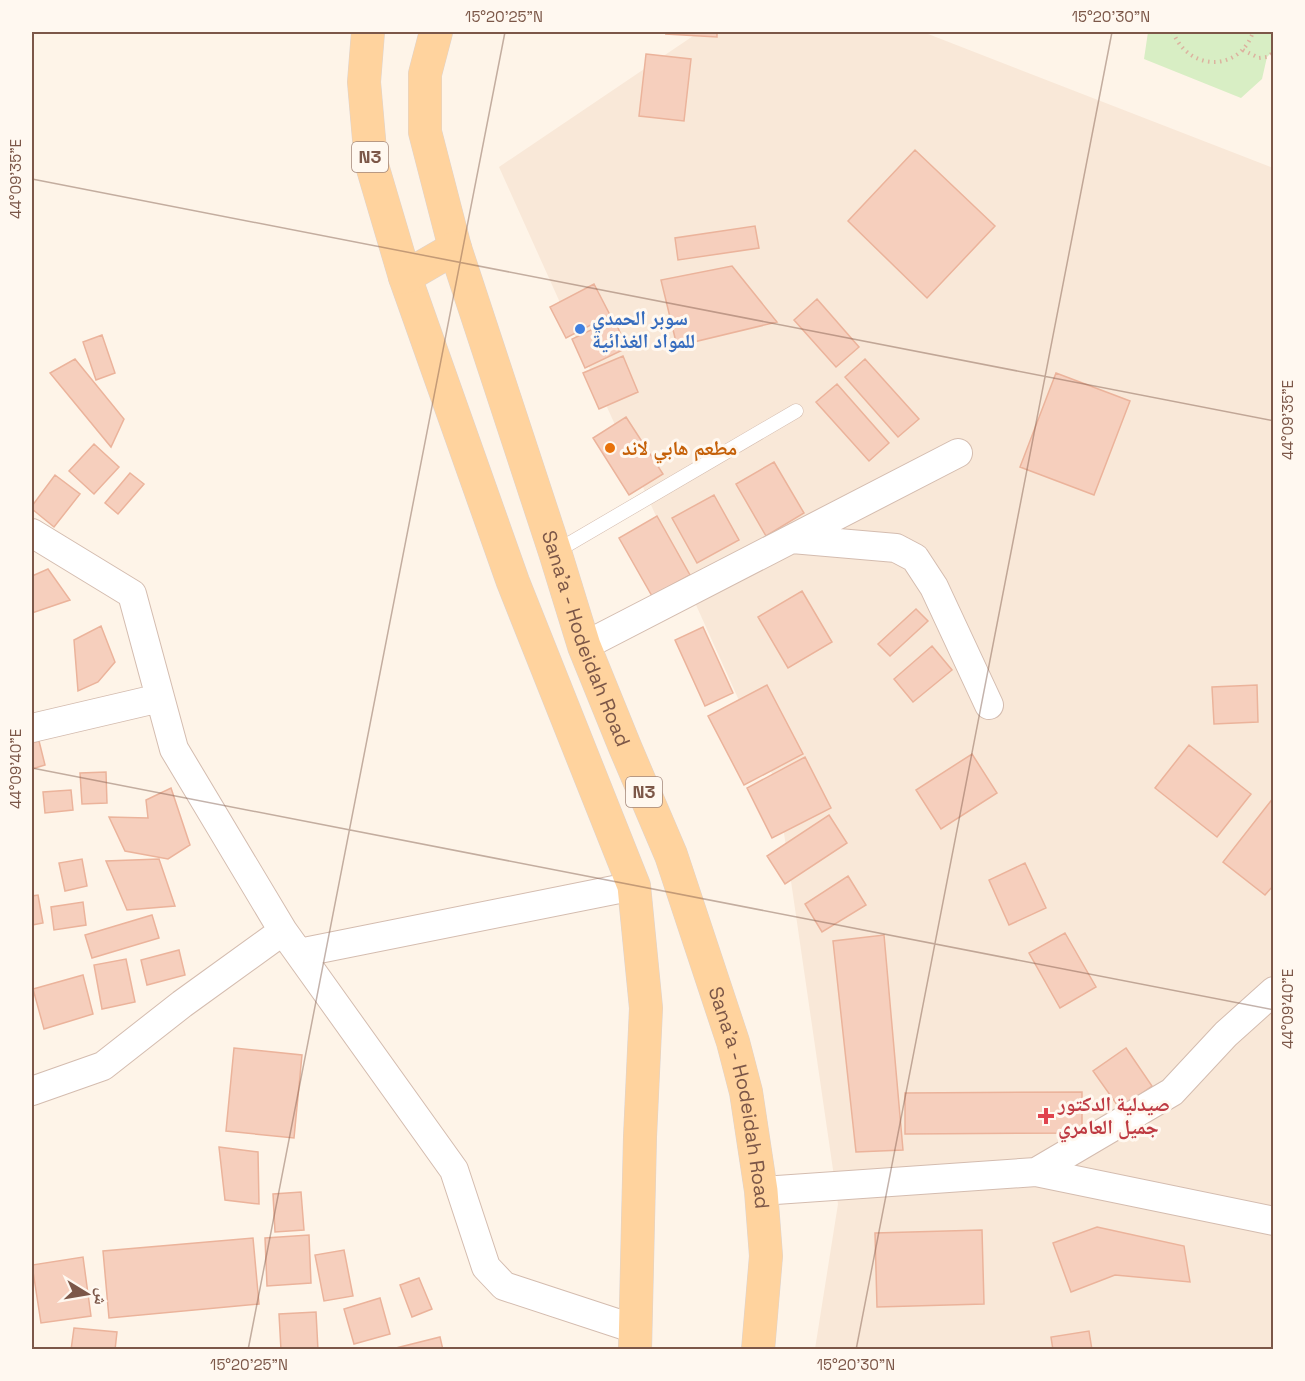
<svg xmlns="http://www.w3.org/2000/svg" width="1305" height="1381" font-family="'Space Grotesk','Noto Naskh Arabic',sans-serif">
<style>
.residential{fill:#f9e8d8}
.green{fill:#d8eec4}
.building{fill:#f6cfbd;stroke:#ebb39b;stroke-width:1.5}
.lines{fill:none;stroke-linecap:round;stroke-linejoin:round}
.service-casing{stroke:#d4bcaf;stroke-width:15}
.minor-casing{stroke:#d4bcaf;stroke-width:30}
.primary-casing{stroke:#ddd3cf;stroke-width:34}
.path{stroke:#dcb29f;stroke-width:4;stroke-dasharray:1.5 4.5;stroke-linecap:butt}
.service{stroke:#fff;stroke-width:14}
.minor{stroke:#fff;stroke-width:28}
.primary{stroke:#ffd39e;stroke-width:33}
.ticks{fill:none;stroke:#7c5748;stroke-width:1.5;stroke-opacity:0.45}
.shop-dot{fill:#3f7fe0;stroke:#fff8f0;stroke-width:2}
.food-dot{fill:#e8710a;stroke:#fff8f0;stroke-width:2}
.health-dot{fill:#e0444e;stroke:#fff8f0;stroke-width:2}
.labels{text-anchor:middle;stroke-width:6;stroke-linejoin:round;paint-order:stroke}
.shield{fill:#fff8f0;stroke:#a3877a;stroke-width:1.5}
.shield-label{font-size:18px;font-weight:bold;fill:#7c5748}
.shop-label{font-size:20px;font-weight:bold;fill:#366cbe;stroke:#fff8f0;text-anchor:start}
.food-label{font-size:20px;font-weight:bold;fill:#c56008;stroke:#fff8f0;text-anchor:start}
.street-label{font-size:20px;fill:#7c5748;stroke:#fff8f0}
.health-label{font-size:20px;font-weight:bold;fill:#be3a42;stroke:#fff8f0;text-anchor:start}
.neatline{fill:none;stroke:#7c5748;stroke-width:2}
.ticks-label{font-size:15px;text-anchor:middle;fill:#7c5748}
</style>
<rect width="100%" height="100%" fill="#fef4e8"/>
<path class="residential" d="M699,32H923L1273,168V1349H815L838,1204L777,785L499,167Z"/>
<path class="green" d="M1148,32H1273V51L1267,57L1262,79L1241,98L1144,59Z"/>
<path class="building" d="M667,32H717V37L666,34Z
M646,54L691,59L684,121L639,116Z
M915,150L995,226L927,298L848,221Z
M755,226L759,248L678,260L675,238Z
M732,266L777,322L677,346L661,280Z
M594,284L610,315L566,338L550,307Z
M817,299L859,347L836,367L794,320Z
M614,319L627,348L585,368L572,339Z
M102,335L115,373L96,380L83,342Z
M623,356L638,392L599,409L583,373Z
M75,359L124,419L111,447L50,373Z
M865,359L919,419L898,437L845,377Z
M1056,373L1130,401L1094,495L1020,467Z
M837,384L889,443L869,461L816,402Z
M626,417L663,474L629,495L593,438Z
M94,444L119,467L94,494L69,471Z
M774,462L804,513L766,536L736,484Z
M130,473L144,484L118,514L105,503Z
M55,475L80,494L54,527L32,509V506Z
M714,495L739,540L697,563L672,518Z
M657,516L690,575L652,596L619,538Z
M48,569L70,600L32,613V576Z
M802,591L832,642L788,668L758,617Z
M916,609L928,621L890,656L878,644Z
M101,626L115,662L98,682L78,691L74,640Z
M703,627L733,693L705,706L675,640Z
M932,646L952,670L913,702L894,679Z
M767,685L803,754L744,785L708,716Z
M1257,685L1258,722L1214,724L1212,687Z
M39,741L45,765L32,769V743Z
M1189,745L1251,794L1217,837L1155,788Z
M972,754L997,793L941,829L916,790Z
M805,757L831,808L772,838L747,788Z
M106,772L107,803L82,804L80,773Z
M171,788L190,845L168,859L125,851L109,817L148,818L146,800Z
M71,790L73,810L45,813L43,792Z
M1274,797V885L1265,895L1223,862Z
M829,815L847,843L785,884L767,856Z
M82,859L87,886L65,891L59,863Z
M159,859L175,906L127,910L106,861Z
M1025,863L1046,908L1009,925L989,880Z
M848,876L866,905L822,932L805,904Z
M38,895L43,923L32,925V896Z
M83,902L86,925L54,930L51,907Z
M152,915L159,938L92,958L85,935Z
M1065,933L1096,987L1060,1008L1029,953Z
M884,935L903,1150L856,1152L833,941Z
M179,950L185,975L147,985L141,960Z
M126,959L135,1002L102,1009L94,965Z
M83,975L93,1014L44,1029L33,989Z
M234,1048L302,1055L294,1138L226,1131Z
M1126,1048L1152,1086L1120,1109L1093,1071Z
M1082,1092V1133L905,1134V1093Z
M219,1147L258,1152L259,1204L225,1200Z
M301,1192L304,1230L275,1232L273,1194Z
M1097,1227L1184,1246L1190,1282L1115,1275L1071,1292L1053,1243Z
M982,1230L984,1304L877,1307L875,1233Z
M309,1235L311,1283L267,1286L265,1238Z
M253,1238L259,1304L109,1318L103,1251Z
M344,1250L353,1296L324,1301L315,1255Z
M83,1257L91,1316L41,1323L32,1265Z
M419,1278L432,1309L412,1317L400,1285Z
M380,1298L390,1334L354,1344L344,1309Z
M316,1312L318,1350H281L279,1314Z
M74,1328L117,1332L115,1350H71Z
M1089,1331L1092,1350H1053L1051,1337Z
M440,1337L443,1350H388Z"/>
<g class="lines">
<g class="service-casing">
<path id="service" d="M555,552L796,411"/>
</g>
<g class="minor-casing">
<path id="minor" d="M32,533L132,594L174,749L283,931
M792,539L896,548L915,558L934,587L989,705
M584,646L958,453
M32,728L160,698
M299,953L634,886
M32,1091L103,1066L182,1004L283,931L454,1170L486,1267L504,1286L635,1329
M1036,1172L1274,1221
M761,1191L1036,1172L1172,1092L1226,1034L1274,991"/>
</g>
<g class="primary-casing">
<g id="primary">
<path d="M368,32L364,82L371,162L405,277L513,582L634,886L646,1008L640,1137L635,1350"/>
<path id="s1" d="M436,32L425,74V132L455,248L555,552L584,646L625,747L671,855L733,1042L746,1092L761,1191L766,1256L758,1350"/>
<path d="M405,277L455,248"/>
</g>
</g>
<path class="path" d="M1173,32C1188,71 1239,73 1253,32
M1243,50L1259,58L1267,57L1274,52"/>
<use href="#service" class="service"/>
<use href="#minor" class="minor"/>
<use href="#primary" class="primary"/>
</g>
<path class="ticks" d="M32,179L1274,421M32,768L1274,1010M248,1350L505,32M856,1350L1112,32"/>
<circle class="shop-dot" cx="580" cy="329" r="6"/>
<circle class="food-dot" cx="610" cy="448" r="6"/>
<path class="health-dot" d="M1043 1107h6v6h6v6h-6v6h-6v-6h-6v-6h6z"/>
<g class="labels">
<g class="shield">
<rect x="352" y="142" width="36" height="30" rx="4.5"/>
<rect x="626" y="777" width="36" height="30" rx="4.5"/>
</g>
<g class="shield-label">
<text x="370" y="163">N3</text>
<text x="644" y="798">N3</text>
</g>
<g class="shop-label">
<text x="592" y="325">سوبر الحمدي<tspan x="592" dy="23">للمواد الغذائية</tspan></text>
</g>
<g class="food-label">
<text x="622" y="455">مطعم هابي لاند</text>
</g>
<g class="street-label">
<text dy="7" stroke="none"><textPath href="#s1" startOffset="633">Sana'a - Hodeidah Road</textPath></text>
<text dy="7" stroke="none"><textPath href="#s1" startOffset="1119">Sana'a - Hodeidah Road</textPath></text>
</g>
<g class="health-label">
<text x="1058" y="1111">صيدلية الدكتور<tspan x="1058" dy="23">جميل العامري</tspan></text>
</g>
</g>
<rect width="1305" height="1381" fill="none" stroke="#fff8f0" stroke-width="66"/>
<g transform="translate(87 1294) rotate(101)" stroke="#fff8f0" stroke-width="4.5" paint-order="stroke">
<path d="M0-4.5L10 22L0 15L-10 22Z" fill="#7c5748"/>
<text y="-9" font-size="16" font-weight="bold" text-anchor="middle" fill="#7c5748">ش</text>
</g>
<rect x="33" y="33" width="1239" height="1315" class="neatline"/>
<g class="ticks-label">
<text x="504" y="22">15°20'25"N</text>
<text x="1111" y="22">15°20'30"N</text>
<text transform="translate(16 179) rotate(-90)" y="5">44°09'35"E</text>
<text transform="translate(1288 420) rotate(-90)" y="5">44°09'35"E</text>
<text transform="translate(16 769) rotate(-90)" y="5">44°09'40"E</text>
<text transform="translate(1288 1009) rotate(-90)" y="5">44°09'40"E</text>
<text x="249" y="1370">15°20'25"N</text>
<text x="856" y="1370">15°20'30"N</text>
</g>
</svg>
